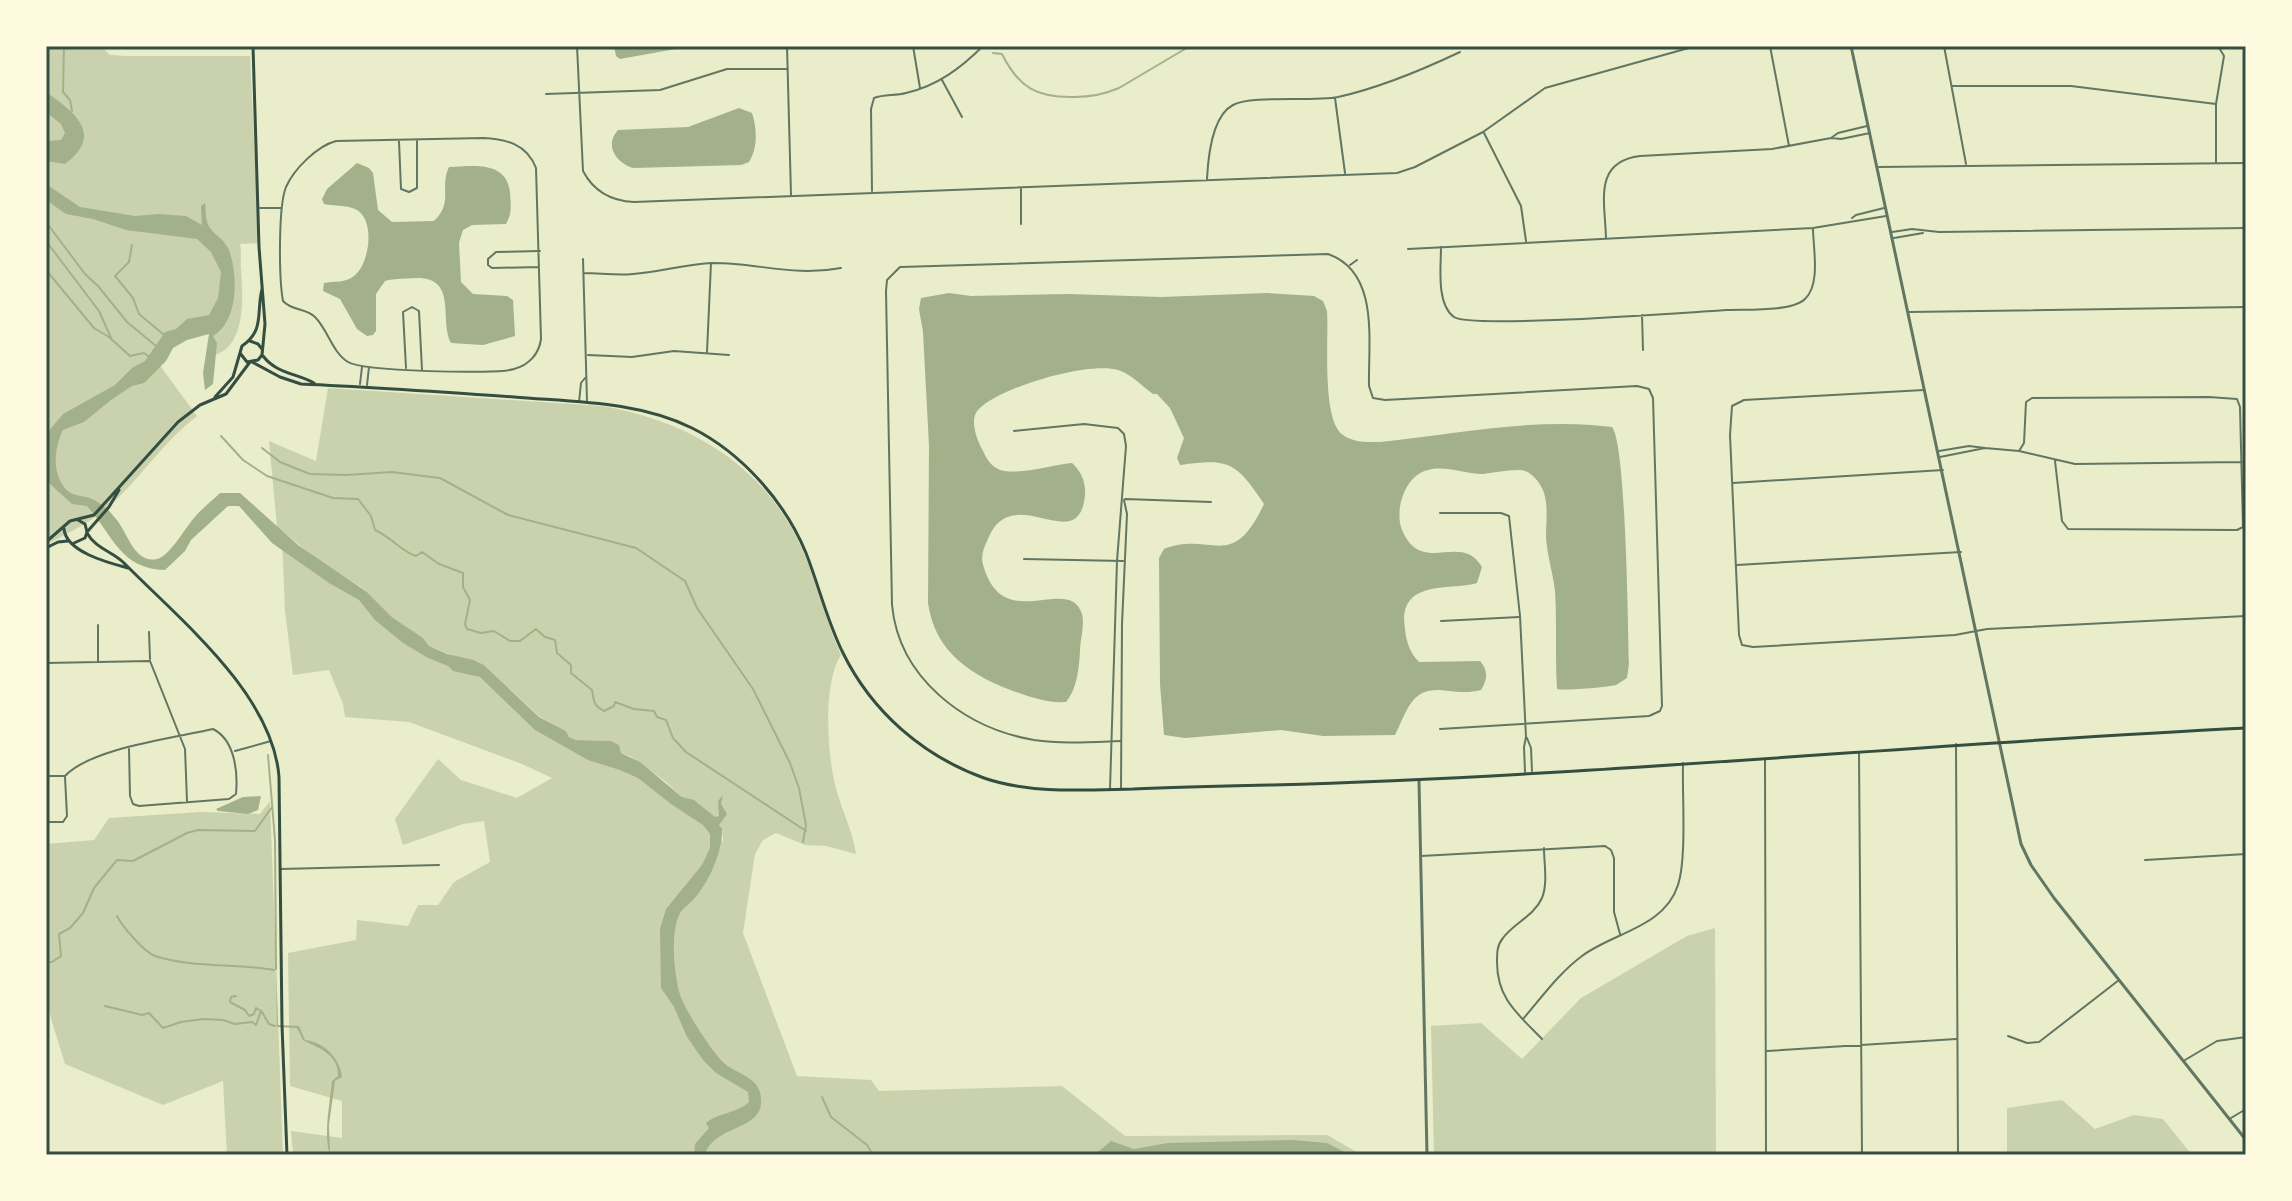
<svg xmlns="http://www.w3.org/2000/svg" width="2292" height="1201" font-family="Helvetica,sans-serif">
<style>
.green{fill:#cad2ad}
.water{fill:#a3b18a}
.lines{fill:none;stroke-linecap:round;stroke-linejoin:round}
.stream{stroke:#a3b18a;stroke-width:2}
.minor{stroke:#617663;stroke-width:2}
.tertiary{stroke:#617663;stroke-width:3}
.secondary{stroke:#344e41;stroke-width:3}
.neatline{fill:none;stroke:#344e41;stroke-width:3}
</style>
<rect width="100%" height="100%" fill="#e9edc9"/>
<path class="green" d="M46,46H101L110,55L126,56H250L259,243L240,244C242,253 240,260 241,269C243,296 247,349 211,356L214,330L206,320L153,356L197,416C167,439 146,470 119,497C98,519 72,531 46,545Z
M328,388L602,406C690,421 766,466 803,551C818,585 826,621 841,655C822,683 827,762 838,795C844,815 853,833 856,854L826,846L805,845L776,833L763,840L755,854L743,933L797,1076L871,1080L879,1091L1062,1086L1125,1136L1327,1135L1362,1155H293L291,1131L342,1138V1101L290,1086L288,953L356,940L357,920L408,926L418,905H438L454,882L490,862L484,821L463,824L403,845L395,819L438,759L461,780L517,798L552,778L522,764L409,722L345,717L343,704L329,670L293,675L285,611L282,538L442,658L474,668L563,741L635,767L701,817L723,842L722,828L699,804L682,797L665,781L630,756L621,753L619,745L611,741L576,740L569,737L566,731L540,717L485,666L475,660L458,658L429,646L423,638L397,622L364,589L317,559L277,527L269,441L316,461Z
M270,801L283,1155H227L223,1081L163,1105L65,1064L46,1002V844L94,840L109,818L200,812L260,814Z
M1715,928L1716,1155H1434L1431,1026L1481,1023L1522,1059L1581,998L1687,936Z
M2062,1100L2095,1129L2134,1115L2163,1119L2192,1155H2007V1108Z"/>
<path class="water" d="M614,46H692L620,59L616,56Z
M46,92C74,112 105,134 65,164L46,161V141L61,140L65,133L61,124L46,112Z
M739,108L752,113C757,128 758,148 749,162L741,165L633,168C616,163 604,145 618,130L688,127Z
M357,163L369,168L373,173L378,210L392,222L434,221C454,201 439,188 449,167C473,166 507,160 510,193C511,205 512,214 506,224L472,225L463,230L459,243L461,282L473,294L507,296L513,300L515,336L483,345L451,343C439,320 458,278 417,278C407,279 395,278 385,281L376,294V331L373,335L367,336L357,329L340,299L323,291L324,283C334,281 346,283 354,276C370,264 376,218 355,209C346,205 334,206 324,204L322,199L327,189Z
M46,184L80,207L135,216L158,214L186,216L202,225L201,206L205,203C206,210 205,222 210,228C217,237 226,240 230,253C238,278 238,321 213,336L217,343L213,384L205,390L203,373L209,334L187,340L173,348L166,361L144,383L132,386L111,400L84,422L63,430C55,447 52,467 62,484C70,498 81,494 92,499C101,503 110,511 116,519C127,531 134,564 157,559C170,556 185,528 194,518C201,509 212,501 220,493H240L298,545L367,592L393,618L423,638L429,646L447,654L474,660L484,665L539,717L566,731L569,737L576,740L611,741L619,745L621,753L640,762L682,797L694,800L715,817L719,816L718,801L723,795L721,804L727,814L719,825L722,828C723,852 709,882 693,900C688,905 684,907 680,913C670,932 674,971 679,991C682,1006 712,1052 724,1063C737,1075 760,1076 761,1099C764,1131 714,1124 705,1155H694L695,1144L709,1128L706,1123C719,1112 736,1114 749,1102L748,1092L716,1073L703,1060L687,1037L674,1007L661,988L660,929L666,909L702,865L710,848V834L703,825L671,804L638,778L620,770L588,760L535,730L480,677L453,671L448,666L428,658L403,643L375,620L359,600L329,583L272,543L239,506H228L191,540L185,551L165,570C120,569 113,535 87,506L72,504L50,484L46,472L47,433L63,414L115,385L132,368L145,361L165,332L176,329L187,319L209,315L218,298L221,272L211,252L197,239L126,230L93,219L66,214L46,200Z
M949,293L971,296L1069,294L1161,297L1267,293L1314,296L1323,301L1327,311C1329,337 1321,420 1343,435C1354,443 1368,442 1380,442C1456,434 1536,417 1612,427C1626,443 1628,629 1629,663L1627,678C1625,679 1618,684 1616,685C1608,687 1564,691 1557,689C1555,657 1557,624 1555,591C1553,573 1547,555 1546,537C1546,521 1549,502 1542,488C1539,482 1532,473 1525,471C1518,468 1493,473 1483,474C1465,474 1445,465 1428,470C1405,475 1394,510 1402,530C1422,577 1461,531 1482,567L1477,583C1451,591 1397,578 1405,629C1406,641 1410,653 1419,662L1480,661C1488,670 1488,679 1481,690C1470,693 1460,692 1448,691C1412,685 1409,707 1395,735L1323,736L1281,730L1185,738L1164,735L1160,684L1159,558L1164,549C1212,530 1231,574 1264,504C1236,462 1229,458 1180,465L1177,458L1184,438L1170,408L1157,394H1153C1142,386 1131,374 1118,370C1089,361 999,387 978,410C969,420 977,440 983,451C987,460 993,469 1004,471C1025,474 1051,465 1072,463C1081,471 1086,482 1085,495C1079,560 1012,478 988,539C983,549 980,557 984,568C1005,635 1069,573 1082,614C1085,626 1080,639 1080,651C1079,668 1077,689 1066,702C1046,703 1034,698 1016,692C972,676 935,653 928,603L929,446L923,332L919,309L921,298Z
M261,796L258,810L248,814L218,811L216,809L243,797Z
M276,967L278,1025L299,1026L305,1040C324,1042 340,1058 342,1077L335,1081L329,1125L330,1155C323,1136 330,1103 332,1081L338,1076C339,1055 319,1048 303,1040L297,1028L277,1027Z
M1293,1140L1327,1143L1350,1155H1087L1099,1151L1111,1141L1134,1149L1168,1143Z"/>
<g class="lines">
<path class="stream" d="M64,46L63,92L70,100L72,111
M993,53L1002,54C1019,88 1037,98 1075,97C1090,97 1105,94 1119,88L1190,46
M46,222L85,274L98,286L127,322L156,346
M46,241L99,311L112,340
M132,245L129,262L115,276L133,298L139,314L163,334
M46,270L94,328L109,337L130,356L144,353L148,356
M221,436L243,460L267,476L333,498L358,499L371,516L375,530C391,537 402,552 416,556L422,552L439,564L463,573V587L470,600L465,624L467,629L481,633L494,631L510,641H520L536,629L545,637L555,640L557,653L571,665V673L592,690C594,701 593,705 604,711L614,706L615,702L634,709L654,711L657,717L666,720L673,738L686,752L806,831
M262,448L280,462L310,474L346,475L392,472L440,478L508,515L636,548L685,581L697,608L753,689L790,763L799,788L806,825L803,842
M268,755L275,840L276,969
M117,916C122,926 144,952 155,956C192,968 235,963 274,970
M46,962H52L61,956L59,934L70,928L83,913L94,888L117,860L133,861L187,833L198,830L255,831L272,807
M236,996L231,997L230,1002L245,1010L249,1016L254,1014L256,1008L261,1011
M105,1006L142,1015L149,1013L163,1028L181,1022L203,1019L223,1020L235,1024L252,1022L256,1025L261,1011
M262,1012L269,1024L275,1026
M822,1097L831,1117L867,1145L873,1155"/>
<path class="minor" d="M577,46L583,171C594,192 611,201 634,202L1397,173L1415,167L1483,132L1545,88L1696,46
M787,46L791,195
M913,46L920,88
M1770,46L1789,146
M1944,46L1966,164
M942,80L962,117
M1952,86H2071L2216,104
M546,94L660,90L727,69H788
M1335,98L1345,173
M1867,126L1838,133L1831,138L1841,139L1870,133
M1484,133L1521,206L1526,241
M483,138C506,139 527,144 536,168L541,339C539,354 529,365 514,369C496,375 362,371 348,362C332,352 328,330 315,317C306,308 292,311 283,301C279,279 278,207 286,187C294,169 317,146 336,141Z
M399,141L401,189L409,192L417,188V141
M2216,162V104L2224,56L2218,46
M1879,167L2246,163
M1207,179C1208,159 1212,116 1233,105C1252,95 1312,102 1338,97C1379,88 1422,70 1460,52
M1021,188V224
M872,191L871,109L874,98C884,94 895,96 906,93C937,86 961,68 983,46
M260,208H281
M1852,218L1856,215L1884,208
M1892,232L1912,229L1939,232L2246,228
M1606,238C1605,201 1593,162 1640,156L1772,149L1831,138
M1894,238L1923,233
M1441,247C1441,266 1436,304 1454,317C1472,329 1690,312 1727,310C1746,309 1792,312 1805,299C1821,284 1813,248 1813,228
M1408,249L1813,228L1886,216
M583,259L587,401
M1350,265L1357,260
M539,267L492,268L488,265V259L496,252L540,251
M584,273C600,273 617,276 633,274C660,272 685,264 713,263C759,263 794,277 841,268
M1909,312L2246,307
M1642,315L1643,350
M707,352L711,263
M588,355L632,357L674,351L729,355
M406,368L403,312L412,307L419,311L422,370
M360,384L362,367
M367,385L369,367
M1924,390L1744,400L1732,406L1730,435L1739,635L1742,645L1753,647L1955,635L1987,629L2246,616
M579,402L581,383L585,378
M1014,431L1084,424L1118,428L1124,434L1126,446L1117,561L1110,789
M1985,448L2019,451L2075,464L2242,462
M1939,451L1969,446L1985,448L1940,457
M2019,451L2024,443L2026,402L2032,398L2209,397L2237,399L2240,407L2243,527L2237,530L2068,529L2062,521L2055,461
M1733,483L1943,470
M1125,499L1211,502
M1440,513H1501L1509,516L1520,616L1526,737L1524,747L1525,772
M1024,559L1123,561
M1737,565L1961,552
M1441,621L1519,617
M98,625V661
M149,632L150,659
M46,663L150,661L185,749L187,801
M1527,738L1531,748L1532,771
M1120,741C1092,742 1061,744 1034,740C964,728 899,678 892,605L886,291L887,280L900,267L1328,254C1380,272 1368,342 1369,386L1373,398L1385,400L1637,386L1649,389L1653,398L1662,706L1660,711L1649,716L1440,729
M1956,744L1958,1155
M235,751L271,741
M1859,752L1862,1155
M1765,760L1766,1155
M46,776H65C91,748 175,738 213,729C235,740 238,772 236,794L229,799L139,806L133,804L130,796L129,749
M1121,789L1122,624L1127,514L1124,500
M46,822H63L67,816L65,777
M1421,856L1605,846L1611,850L1614,858V912L1620,934
M2145,860L2246,854
M281,869L439,865
M1523,1019C1542,997 1559,973 1582,956C1614,932 1664,928 1678,885C1687,857 1682,795 1683,763
M2008,1036L2027,1043L2039,1042L2119,980
M1542,1039C1518,1014 1497,999 1497,962C1497,953 1497,945 1503,938C1514,923 1534,916 1542,898C1548,883 1544,864 1544,848
M1767,1051L1956,1039
M2185,1060L2217,1041L2246,1037
M2231,1118L2246,1109"/>
<path class="tertiary" d="M1851,46L2021,844L2031,865L2054,898L2246,1140
M1419,781L1427,1155"/>
<path class="secondary" d="M250,341L258,344L262,349
M240,353L247,362L258,360L262,355L265,324L259,247L253,46
M263,356C277,374 296,373 314,383
M252,362L280,377L301,384C371,387 443,392 514,397C574,402 637,401 692,428C742,453 785,502 806,553C819,586 827,621 843,653C872,712 923,756 984,778C1030,794 1085,790 1133,789C1179,787 1226,786 1272,785C1597,776 1921,744 2246,728
M215,397L233,377L242,346C265,330 256,313 262,289
M78,520L85,524L87,532
M64,529C66,552 109,563 128,568
M87,533C96,549 112,551 124,563C179,619 273,694 279,777L282,1025L287,1155
M46,542L70,521L94,515L178,422L200,405L226,394L250,362
M74,543L85,538L87,532L109,507L119,490
M46,548L58,542L68,541"/>
</g>
<rect width="2292" height="1201" fill="none" stroke="#fefae0" stroke-width="96"/>
<rect x="48" y="48" width="2196" height="1105" class="neatline"/>
</svg>
